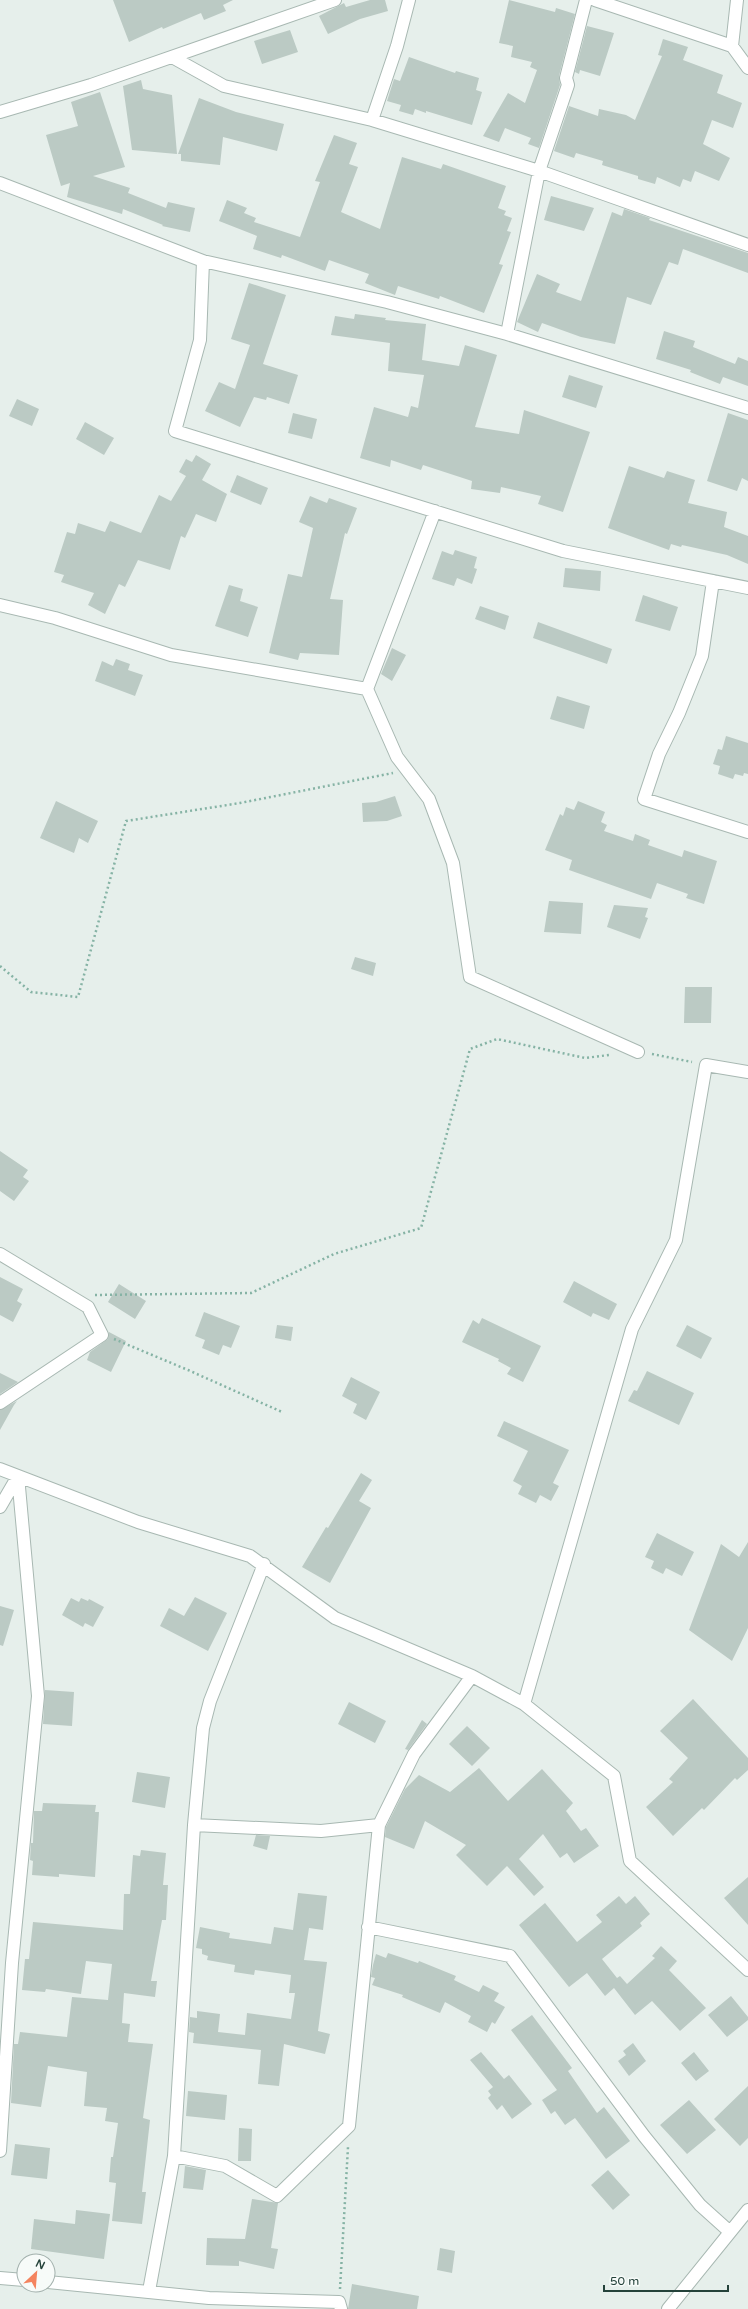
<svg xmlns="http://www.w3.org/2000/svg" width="748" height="2309" font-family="'Varela Round',sans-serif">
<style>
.building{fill:#bbcac4}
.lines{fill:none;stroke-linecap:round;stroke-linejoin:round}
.minor-casing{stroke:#a8b8b2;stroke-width:14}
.path{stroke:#86b3a5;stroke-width:2.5;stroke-dasharray:2 3;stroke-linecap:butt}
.minor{stroke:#fff;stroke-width:12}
</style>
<rect width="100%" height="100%" fill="#e6efeb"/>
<path class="building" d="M113,0H233L223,5L226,11L204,20L201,13L163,29L162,27L129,42Z
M370,0H385L388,11L360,19L328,34L319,16L344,3L346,7Z
M509,0L555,12L556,8L575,14L559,76L560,85L539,148L528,144L531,138L505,128L499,142L483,136L508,93L525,103L537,70L530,67L532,62L511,57L513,46L499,43Z
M587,26L614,33L600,76L580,70L579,74L575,72Z
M290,30L298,52L262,64L254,41Z
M663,39L688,47L683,60L723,75L717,93L742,103L733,128L712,120L703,144L730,158L719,181L695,171L691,182L683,179L680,187L657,177L655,184L638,179V176L602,165L603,161L576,153L574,158L554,151L569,106L598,116L599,109L626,115L635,120L662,56L658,55Z
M409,57L455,73L456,71L479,78L476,90L482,92L472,125L426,111V113L415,109L413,115L399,111L401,105L387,101L394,79L400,81Z
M141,80L143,89L172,95L177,154L132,150L123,86Z
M100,92L125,167L93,176L130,188L128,193L166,208L168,202L195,208L190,232L162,226L163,225L123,209L122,214L67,197L70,183L61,186L46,135L78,126L71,102Z
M199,98L236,112L284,124L277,151L223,137L220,165L181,161V154H178Z
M334,135L357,143L349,164L358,167L341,212L380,229L402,157L441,169L443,164L506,186L498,208L506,211L504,215L512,218L507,231L511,232L499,264L503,265L484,313L440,296L439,299L398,286L395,295L365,283L369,274L329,260L325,271L282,255L281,258L253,249L257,236L219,221L227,200L247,208L244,213L256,218L254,222L300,237L320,182L315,181Z
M551,196L594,208L584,231L544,220Z
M624,209L650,218L649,220L748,253V273L683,249L678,265L669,262L651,305L627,297L615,344L581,337L542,323L538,332L517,322L537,274L560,284L556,292L581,301L612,212L622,216Z
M249,283L286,295L263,364L298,375L289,404L267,397L266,400L254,397L240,427L205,411L219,382L235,389L250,345L231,339Z
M355,314L386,318L385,320L426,324L422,360L459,366L465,345L497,355L475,427L519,434L524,410L590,432L563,512L538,504L541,496L501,487L500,493L471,489L472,481L423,465L421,470L391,460L390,467L360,458L374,407L408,417L411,406L418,408L424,375L388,371L390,343L331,335L335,316L354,319Z
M664,331L695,341L693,347L735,364L738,357L748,361V386L723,377L720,384L690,372L691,370L656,359Z
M569,375L603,386L596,408L562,397Z
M17,399L39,409L32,426L9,416Z
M293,413L317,419L312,439L288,433Z
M728,413L748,420V481L742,478L737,491L707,481Z
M85,422L114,438L104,455L76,439Z
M196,455L211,464L202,480L227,494L216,522L196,514L185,538L181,536L170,570L138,560L125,587L119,584L105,614L88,605L94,593L61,582L64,575L54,572L67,532L75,534L78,523L105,532L110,521L141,533L159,495L171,501L186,476L179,472L186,459L192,462Z
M629,466L664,478L667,471L695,480L688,503L727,512L724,527L748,536V564L727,555L682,545L681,547L671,544L669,550L608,528Z
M237,475L268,488L261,505L230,492Z
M310,496L327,503L329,498L357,508L347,534L345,533L330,599L343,600L339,655L300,653L298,660L269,653L288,574L302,577L313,528L299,522Z
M455,550L477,557L474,568L477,569L472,584L457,578L454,586L432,579L442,551L453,555Z
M565,568L601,571L600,591L563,587Z
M229,585L243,589L240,601L258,607L248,637L215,626Z
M643,595L678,607L670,631L635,621Z
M480,606L509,616L505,630L475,619Z
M538,622L612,649L607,664L533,638Z
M392,648L406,655L392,681L381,674Z
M116,659L130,664L128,670L143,675L135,696L95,681L102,661L113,666Z
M557,696L590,706L584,729L550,719Z
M726,736L748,743V774L744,773L743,776L735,774L733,779L718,774L720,766L713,764L718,749L722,750Z
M395,796L402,816L387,821L363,822L362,803L376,802Z
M56,801L98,821L88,843L79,838L74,853L40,838Z
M578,801L605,812L601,822L607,825L604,831L633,841L635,834L650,840L648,845L682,857L684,850L717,861L704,904L686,898L688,894L657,883L651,899L569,870L572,860L545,850L560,814L563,816L566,807L574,810Z
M549,901L583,903L581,934L544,932Z
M614,905L648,908L645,917L648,918L640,939L607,927Z
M355,957L376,963L373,976L351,969Z
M685,987H712L711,1023H684Z
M0,1151L28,1170L23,1177L29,1181L14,1201L0,1191Z
M0,1277L23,1289L17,1301L22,1304L13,1322L0,1315Z
M574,1281L617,1304L609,1320L593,1313L591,1317L563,1302Z
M119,1284L146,1301L135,1319L108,1302Z
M204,1312L240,1326L231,1348L223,1345L219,1355L202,1348L205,1340L195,1336Z
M482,1318L541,1346L523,1382L507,1374L511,1368L498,1361L499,1359L462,1342L473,1320L479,1324Z
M277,1325L293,1327L291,1341L275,1338Z
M687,1325L712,1338L701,1359L676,1346Z
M109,1332L126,1341L111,1372L87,1360L90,1352L108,1339Z
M647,1371L694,1393L679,1425L628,1401L634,1390L637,1391Z
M0,1373L18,1382L0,1394Z
M351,1377L380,1392L366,1420L353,1413L357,1404L342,1396Z
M17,1401L14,1405L0,1430V1410Z
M504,1421L569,1450L553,1483L559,1486L551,1501L540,1495L536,1503L518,1494L522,1486L513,1481L528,1451L497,1436Z
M361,1473L372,1480L359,1501L371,1508L330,1583L302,1567L326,1527L328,1528Z
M657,1533L694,1552L682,1576L666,1568L663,1574L651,1568L654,1561L645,1557Z
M748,1542V1628L732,1661L689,1630L721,1544L739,1557Z
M195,1597L227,1613L208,1651L160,1626L169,1608L184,1616Z
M71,1598L79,1602L81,1598L88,1601L89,1599L104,1607L93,1627L85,1623L83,1627L62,1615Z
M0,1606L14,1610L3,1646L0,1645Z
M45,1690L74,1692L72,1726L43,1724Z
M693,1699L748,1758V1770L737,1780L735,1778L704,1810L702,1808L673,1836L646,1807L673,1782L669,1779L688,1758L660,1731Z
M349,1702L386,1721L375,1743L338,1724Z
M422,1720L427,1724L408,1750L405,1749Z
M467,1726L490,1748L472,1766L449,1744Z
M479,1768L508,1801L542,1769L573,1803L566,1811L581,1831L586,1828L599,1846L574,1863L567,1853L560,1858L543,1834L519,1859L544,1887L534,1896L507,1866L487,1886L456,1855L466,1845L425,1821L414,1849L385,1837L386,1827L405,1789L419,1775L450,1792Z
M137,1772L170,1777L165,1808L132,1802Z
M43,1803L96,1805L95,1812H99L95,1877L59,1874V1877L32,1875L33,1861L30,1860L31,1843H33L34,1811H42Z
M256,1835L270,1836L267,1850L253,1846Z
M141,1850L166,1853L163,1885H168L166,1920H162L151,1981H157L155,1997L124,1993L122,2023L130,2024L128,2042L153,2044L143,2118L150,2120L142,2192H146L142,2224L112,2221L116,2183L109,2182L111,2157H113L118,2123L105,2121L107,2108L84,2106L87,2072L48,2066L41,2107L11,2103L14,2044H18L20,2032L67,2037L72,1997L108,2000L112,1964L86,1961L81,1994L46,1989L45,1992L22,1990L25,1959H29L33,1922L123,1930L124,1894H130L133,1855L140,1856Z
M748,1877V1925L724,1898Z
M298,1893L327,1896L323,1930L309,1928L304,1960L327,1962L318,2031L330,2034L325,2054L284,2044L279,2086L258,2084L261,2050L193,2043L194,2033L189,2032L190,2017L197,2018V2011L220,2014L218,2032L245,2035L247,2013L291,2019L295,1993H289L291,1975L255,1970L254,1975L234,1972L235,1965L207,1960L208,1956L202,1954V1949L196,1948L200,1927L230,1933L229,1938L271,1944L274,1927L293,1930Z
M619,1896L626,1904L635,1896L650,1914L640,1923L642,1926L602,1959L617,1978L620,1976L627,1984L655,1958L652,1956L661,1946L677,1961L669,1970L706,2008L680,2031L652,2001L635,2015L614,1988L605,1996L587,1973L569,1987L519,1925L545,1903L577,1942L602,1922L596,1915Z
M388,1953L418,1963L419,1961L456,1976L454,1980L479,1992L483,1985L499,1993L494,2001L505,2007L495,2024L492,2022L487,2032L468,2022L471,2016L445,2002L440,2013L402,1997L403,1995L372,1985L375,1978L371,1977L373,1965L376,1954L386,1958Z
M731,1996L748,2017V2020L727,2037L708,2015Z
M532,2015L572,2068L568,2071L597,2113L604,2107L630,2141L606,2159L575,2118L565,2125L555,2111L551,2114L542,2100L557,2090L511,2030Z
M633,2043L646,2061L629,2076L618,2061L626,2055L623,2051Z
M481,2052L504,2079L509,2075L532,2104L512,2119L502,2105L497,2110L488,2098L491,2095L488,2091L493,2087L470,2060Z
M694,2052L709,2071L696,2081L681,2063Z
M748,2086V2138L740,2146L714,2119Z
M188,2091L227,2095L225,2120L186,2116Z
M689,2100L716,2130L687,2154L660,2125Z
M239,2128L252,2129L251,2161H238Z
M15,2144L50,2148L47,2179L11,2175Z
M185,2166L206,2170L203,2190L183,2188Z
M608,2170L630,2195L613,2210L591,2185Z
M252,2199L278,2203L271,2248L278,2249L274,2269L239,2261V2266L206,2265L207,2238L245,2239Z
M76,2210L110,2214L104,2259L31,2249L34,2219L75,2224Z
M440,2248L455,2251L452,2273L437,2270Z
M352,2284L419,2296L417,2309H348Z"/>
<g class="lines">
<g class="minor-casing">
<path id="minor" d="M595,0L732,46L748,68
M732,46L737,0
M172,57L224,86L372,120L539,171L748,245
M0,112L91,85L335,0
M372,120L397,46L409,0
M0,183L203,261L387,302L507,334L748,408
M203,261L200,340L175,431L563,551L748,588
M507,334L539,171L568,85L566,78L586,0
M713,581L702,656L679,713L659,754L644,799L748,832
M0,605L55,618L171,655L367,689L435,511
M367,689L397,757L429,799L453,863L470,977L638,1052
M0,1254L88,1307L102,1335L0,1403
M0,1469L138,1522L250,1556L335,1618L472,1676L524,1704L614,1776L630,1861L748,1970
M0,1507L18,1476
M524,1704L632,1329L676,1240L706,1065L748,1072
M194,1825L321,1831L379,1825
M368,1927L510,1956L644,2136L700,2205L730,2232
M0,2151L12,1963L38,1696L18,1476
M174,2156L225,2166L277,2196L349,2126L379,1825L414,1754L472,1676
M0,2278L24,2280
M48,2282L209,2298L339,2302L341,2309
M149,2291L174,2156L194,1825L203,1728L210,1701L264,1564
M668,2309L748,2210"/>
</g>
<path class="path" d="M0,966L31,992L78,997L126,821L240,803L393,773
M652,1054L692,1062
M95,1295L251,1293L334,1254L421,1228L470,1049L497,1039L585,1058L609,1055
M114,1339L188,1370L282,1412
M340,2289L348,2147"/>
<use href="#minor" class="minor"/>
</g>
<g transform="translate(36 2273) rotate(26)"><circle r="19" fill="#f7fbf9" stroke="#a3b1ad"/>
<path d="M0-3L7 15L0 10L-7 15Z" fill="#f4845f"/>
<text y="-6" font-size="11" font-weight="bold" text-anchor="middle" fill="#24423a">N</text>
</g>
<path d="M604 2285v6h124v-6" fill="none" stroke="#24423a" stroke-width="2"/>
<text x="610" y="2285" font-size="12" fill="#24423a" stroke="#f7fbf9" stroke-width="3" paint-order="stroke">50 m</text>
</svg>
